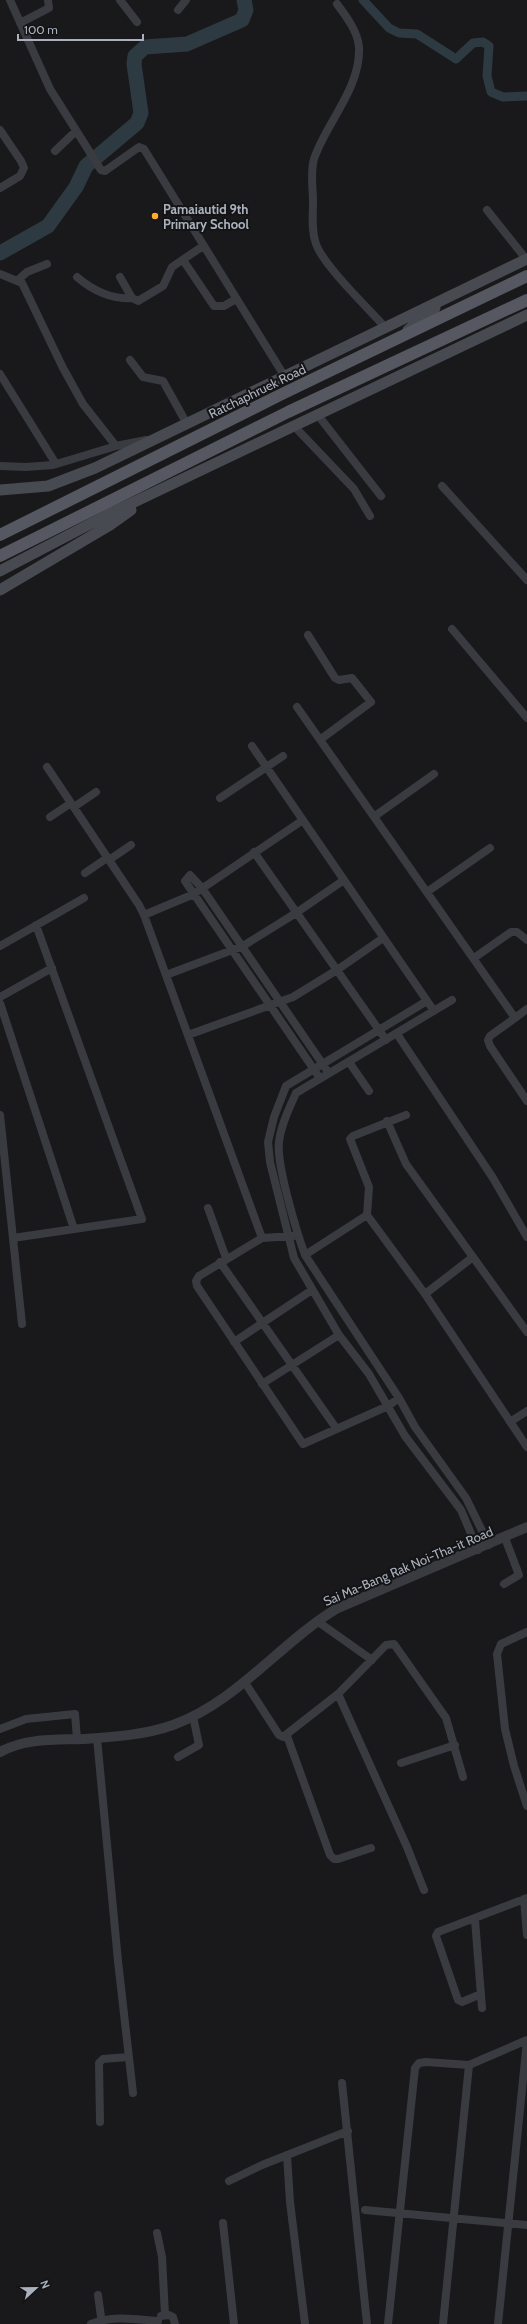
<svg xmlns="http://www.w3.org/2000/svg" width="527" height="2324" font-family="Cabin,sans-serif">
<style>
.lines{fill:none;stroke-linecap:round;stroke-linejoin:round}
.canal{stroke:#2d3a41;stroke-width:9}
.river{stroke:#2d3a41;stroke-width:15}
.minor{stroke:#393b41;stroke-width:8}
.tertiary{stroke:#393b41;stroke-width:10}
.secondary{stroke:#474a51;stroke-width:11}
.primary{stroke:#555860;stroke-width:12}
.poi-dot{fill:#ffab2d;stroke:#141416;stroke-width:1.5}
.labels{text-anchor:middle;stroke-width:4;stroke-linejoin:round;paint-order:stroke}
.poi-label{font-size:13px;font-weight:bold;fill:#aab1bc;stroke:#141416;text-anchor:start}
.street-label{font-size:13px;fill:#aab1bc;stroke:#141416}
</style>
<rect width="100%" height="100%" fill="#19191b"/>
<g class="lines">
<path class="canal" d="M363,0L389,28L399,33L417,34L456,59L473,43L483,42L489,46L487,76L491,92L503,97L527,96"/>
<path class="river" d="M0,253L48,226L76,187L86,166L137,123L141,113L134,64L135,56L145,47L187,44L242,20L246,10L244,0"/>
<path class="minor" d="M10,0L50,89L101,170L105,171L139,147L144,149L285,377
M120,0L137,22
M337,4C346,16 358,32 359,47C361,88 326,123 314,159C310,173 313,188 313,202C313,215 311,230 316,244C324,266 367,307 385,327
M178,10L186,0
M20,23L49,8L48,0
M0,130L21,161L24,168L20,176L0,188
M55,151L76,131
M487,210L526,259
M183,260L214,306H224L236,299
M0,274L22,283L63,368L83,404L116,446
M77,277C92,290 112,300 132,298
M120,277L132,298L138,301L163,286L172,267L203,246
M18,280L27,272L47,264
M130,360L143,377L163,381L187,424
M0,374L56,464
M317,414L381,496
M294,426L354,489L370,516
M0,466L26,467L53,465L116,446L146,440
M442,486L527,580
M452,629L527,718
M308,635L335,678L339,680L352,678L371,702L321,739
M297,707L515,1018L490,1036L488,1040L490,1046L527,1101
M252,746L434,1011
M47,767L139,905L144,915L262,1238
M220,798L283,756
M74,807L96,792
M375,816L434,774
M50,817L71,803
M254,852L386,1040
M109,860L131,845
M85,873L107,858
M427,892L490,848
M144,915L194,894L303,820
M0,946L84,898
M474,958L511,932H517L527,940
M166,975L243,946L296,913L344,880
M0,997L52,968
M452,1000L296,1093C289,1109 281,1125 279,1142C276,1164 297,1233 305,1255L399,1398L415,1427L466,1498L489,1545
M427,1001L286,1086L274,1117L268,1142L270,1162L294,1258L339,1335L369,1374L405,1436L461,1510L478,1550
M0,1003L74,1229
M515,1018L527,1009
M397,1034L493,1178L527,1237
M188,1035L293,997L337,970L383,938
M349,1062L369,1091
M317,1074L185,881L190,875L202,888L326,1069
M0,1115L22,1324
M406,1115L353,1136L350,1139L369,1187L367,1215L425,1294L527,1447
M387,1121L406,1164L527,1332
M208,1208L226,1258
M293,1236L262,1238L199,1276L196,1281L197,1286L303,1444L388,1406L399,1398
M13,1238L142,1219L36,925
M305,1255L367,1215
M220,1262L336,1428
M425,1294L473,1257
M234,1342L312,1290
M262,1384L339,1335
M510,1422L527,1411
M504,1584L519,1575L505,1538
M317,1621L372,1660
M527,1632L501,1644L497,1654L505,1729L514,1766L527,1806
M244,1681L279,1735L283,1737L338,1694L386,1645L394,1644L446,1718L463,1777
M338,1694L407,1847L424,1890
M0,1729L26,1719L75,1714L77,1739
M287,1736L330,1855L334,1859H338L371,1848
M97,1738L118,1961L133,2093
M178,1757L199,1745L193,1716
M401,1763L455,1745
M524,1899L527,1935
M475,1920L482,2008
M481,1994L462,2002L458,2000L436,1936L438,1932L527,1898
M342,2083L367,2324
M100,2122L99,2063L103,2059L128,2057
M287,2155L290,2202L305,2324
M229,2181L262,2165L348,2131
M365,2210L527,2225
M223,2223L234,2324
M157,2233L162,2257L165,2315
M98,2295L102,2324
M161,2316L169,2315L173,2317L175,2324
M91,2324C112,2315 135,2319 158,2321
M388,2324L415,2068L419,2063L426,2062L469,2065L527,2040
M443,2324L469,2065
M498,2324L527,2041"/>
<path class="tertiary" d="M0,1752C26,1738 55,1740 83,1739C113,1737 145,1735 173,1725C237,1702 280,1643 336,1609L527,1527"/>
<path class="secondary" d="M408,330L435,308
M0,490L48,486L95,468L527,259
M0,571L109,514L527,315
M0,590L110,525L131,510"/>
<path class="primary" d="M0,535L282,394L527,276
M0,556L288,412L527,300"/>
</g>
<circle class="poi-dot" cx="155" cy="216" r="4"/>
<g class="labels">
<g class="poi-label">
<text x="163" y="214">Pamaiautid 9th<tspan x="163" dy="15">Primary School</tspan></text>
</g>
<g class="street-label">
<text transform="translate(257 391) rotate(-26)" y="5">Ratchaphruek Road</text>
<text transform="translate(408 1566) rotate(-23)" y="5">Sai Ma-Bang Rak Noi-Tha-it Road</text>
</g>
</g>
<g transform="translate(36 2288) rotate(68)" stroke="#141416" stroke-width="3" paint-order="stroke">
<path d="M0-3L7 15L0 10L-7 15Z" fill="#aab1bc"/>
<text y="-6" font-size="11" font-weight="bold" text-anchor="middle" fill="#aab1bc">N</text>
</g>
<path d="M18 34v6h125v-6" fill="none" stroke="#aab1bc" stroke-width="2"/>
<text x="24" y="34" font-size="12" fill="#aab1bc" stroke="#141416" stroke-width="3" paint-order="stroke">100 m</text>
</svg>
